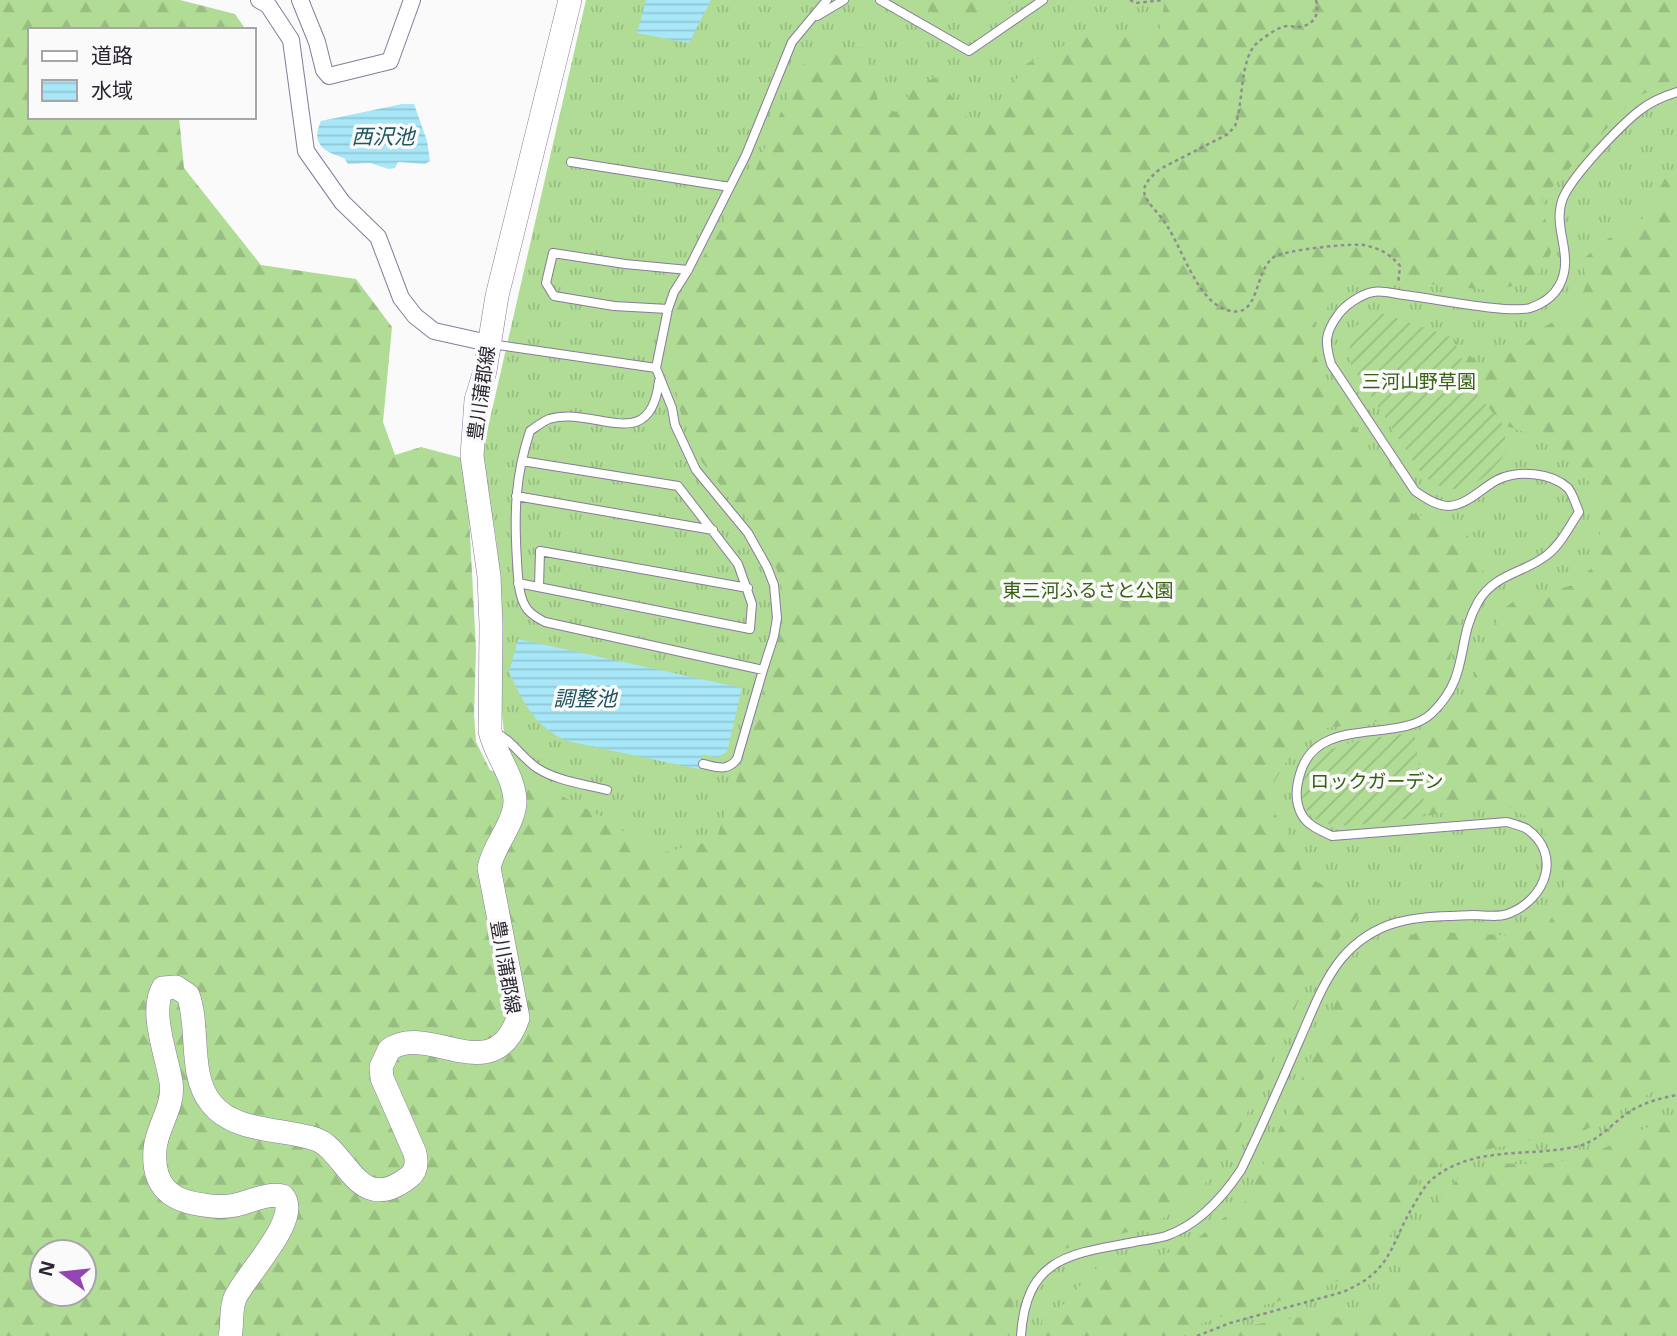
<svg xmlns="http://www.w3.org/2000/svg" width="1677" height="1336" font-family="'Open Sans','Noto Sans JP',sans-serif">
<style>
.grass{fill:url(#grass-tufts)}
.forest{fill:url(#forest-firs);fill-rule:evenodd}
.garden{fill:url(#garden-furrows)}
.water{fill:url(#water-rules)}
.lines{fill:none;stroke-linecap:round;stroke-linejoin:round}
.lane-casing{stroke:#887b9b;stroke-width:10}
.street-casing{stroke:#887b9b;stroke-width:18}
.secondary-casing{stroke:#887b9b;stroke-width:24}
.path{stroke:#8f8c93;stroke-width:2.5;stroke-dasharray:3.5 3.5;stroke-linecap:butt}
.lane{stroke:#fff;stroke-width:8}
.street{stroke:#fff;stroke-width:16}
.secondary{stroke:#fff;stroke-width:23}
.labels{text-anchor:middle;stroke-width:7;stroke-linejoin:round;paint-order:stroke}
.park-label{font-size:19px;fill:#376013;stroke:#fafafa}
.street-label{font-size:19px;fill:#2c2633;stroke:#fafafa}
.water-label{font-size:21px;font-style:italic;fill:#20545f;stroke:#fafafa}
</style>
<defs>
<pattern id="grass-tufts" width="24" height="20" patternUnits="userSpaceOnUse" patternTransform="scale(1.75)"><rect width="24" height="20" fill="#b0dc95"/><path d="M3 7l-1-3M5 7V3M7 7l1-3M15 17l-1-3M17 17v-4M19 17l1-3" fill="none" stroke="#98bd81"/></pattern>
<pattern id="forest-firs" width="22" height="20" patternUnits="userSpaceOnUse" patternTransform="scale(1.75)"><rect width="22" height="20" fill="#b0dc95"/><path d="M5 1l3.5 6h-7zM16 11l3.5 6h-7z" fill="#98bd81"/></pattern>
<pattern id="garden-furrows" width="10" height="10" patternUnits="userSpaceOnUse" patternTransform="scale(1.75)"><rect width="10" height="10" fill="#b0dc95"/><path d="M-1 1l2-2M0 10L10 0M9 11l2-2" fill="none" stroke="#98bd81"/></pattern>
<pattern id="water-rules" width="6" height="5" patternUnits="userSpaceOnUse" patternTransform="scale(1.75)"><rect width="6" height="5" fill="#a7e7f7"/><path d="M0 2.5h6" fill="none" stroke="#90c6d4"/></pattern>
</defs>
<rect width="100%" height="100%" fill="#fafafa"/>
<path class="grass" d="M586,0H1677V1336H384L507,754C495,685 505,615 497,546C493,511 481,480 484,445Z"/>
<path class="forest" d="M0,0H180L235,14L246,30H30V117H179L184,168L261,265L356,279L392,327L383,422L395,455L421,447L466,459L476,649L474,714L476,742L490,770L550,790L602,817L656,854L716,840L742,764L787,607L777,570L758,532L702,462L681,414L671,367L668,337L681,293L753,175L808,52L862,47L880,107L896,112L916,86L937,77L981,135L1026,64L1090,33L1159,32L1165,0H1677V78L1635,98L1542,198L1551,253L1533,283L1488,290L1379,279L1350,284L1315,320L1314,351L1329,388L1413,514L1457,523L1491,564L1463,587L1460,616L1449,664L1417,716L1304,731L1265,798L1289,836L1303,874L1364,908L1312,971L1235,1140L1194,1200L1147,1227L1041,1255L1015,1293L1009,1336H0ZM42,1252H84V1294H42Z
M909,0H1014L981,23L946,20Z
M1677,166V1078L1585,1130L1459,1155L1442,1163L1418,1182L1406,1201L1393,1230L1379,1253L1360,1272L1312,1292L1216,1318L1171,1336H1041L1042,1321L1070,1299L1086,1277L1105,1261L1157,1258L1195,1240L1248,1199L1349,973L1381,945L1432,928L1454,933L1520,936L1549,922L1562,900L1566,875L1557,852L1538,822L1508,807L1481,805L1426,816L1414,732L1445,728L1472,689L1479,655L1502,610L1514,601L1573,585L1595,565L1601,526L1594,489L1573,459L1552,441L1503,425L1477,394L1452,337L1479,365L1522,348L1542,328L1575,310L1587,283L1582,260L1609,238L1629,232L1642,219L1667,175Z
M1677,1113V1336H1221L1244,1326L1308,1316L1349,1318L1383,1297L1404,1263L1429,1212L1459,1177L1500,1163L1537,1165L1586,1157Z"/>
<path class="garden" d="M1375,314H1384L1452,337L1477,394L1503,425L1507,451C1484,483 1456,506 1421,473L1351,365L1349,351L1356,326Z
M1414,732L1426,816C1399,819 1348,830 1324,823C1312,820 1304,809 1302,796C1294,740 1377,739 1414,732Z"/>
<path class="water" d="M646,0H711L689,43L637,33Z
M402,104H414L427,141L430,161L425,164L398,162L395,168L389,169L370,163L348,164L344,158C325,152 310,144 321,121Z
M518,639L742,688L727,752L716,758L703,754L698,769L567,741C535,727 523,702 509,672Z"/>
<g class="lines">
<g class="lane-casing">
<path id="lane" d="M880,0L969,51L1043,0
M817,16L844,0
M571,162L730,187
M668,309L614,306L554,296L546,283L553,253L625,264L688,270
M491,344L656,368
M659,381C650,457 595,405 549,419C542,422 536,427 530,431C515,476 514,514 517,561C518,577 518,596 527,609C532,615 539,619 545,622L763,670L774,636L777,618L774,585L767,567L748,533L696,470L675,425L672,408L656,368L668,309L674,292L688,270L746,155L792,42L827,0
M516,496L713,530
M518,583L750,629L752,604L738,564L678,486L522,461
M539,587L540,551L748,588
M494,732C511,739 522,758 537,768C557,781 584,784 607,790
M703,764C717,767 727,772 737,759L763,670
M1021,1336C1026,1257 1070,1254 1134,1242C1144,1240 1156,1239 1166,1236C1198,1225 1223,1197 1241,1170C1262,1127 1281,1083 1300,1039C1312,1012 1323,981 1342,958C1379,915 1421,917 1473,915C1484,915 1500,918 1510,913C1545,899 1563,855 1527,829C1522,826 1514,824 1507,822L1332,836C1322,831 1308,826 1302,815C1295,803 1296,787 1300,774C1317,713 1399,745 1432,713C1471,675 1455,642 1478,602C1495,573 1525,573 1547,555C1561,544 1569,527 1579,512C1576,505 1573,494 1568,488C1551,472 1517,470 1497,480C1482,488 1467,505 1449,506C1437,506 1425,498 1415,491L1331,364C1325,343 1324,334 1338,315C1344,306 1361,294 1373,292C1382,290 1395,294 1404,295C1430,298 1509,314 1530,308C1542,304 1553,297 1559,286C1576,255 1551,229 1563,198C1573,175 1619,127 1639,111C1650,102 1664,96 1677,92"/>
</g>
<g class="street-casing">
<path id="street" d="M259,0L268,5L291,40L306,151L342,202L378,237L401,298L415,316L434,331L488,343
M300,0L317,42L324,70L329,76L390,61L412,0"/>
</g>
<g class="secondary-casing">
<path id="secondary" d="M230,1336C233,1324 230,1310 235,1298C246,1274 302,1219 283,1196C266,1193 253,1201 236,1205C226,1207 214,1207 204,1205C170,1201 152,1186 155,1149C157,1126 175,1106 171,1082C167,1056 149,1012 163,988L176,987L188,995C200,1027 188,1075 211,1103C234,1133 282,1128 315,1139C347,1149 357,1218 409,1177C417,1171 417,1162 415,1153L382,1078L381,1067L389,1050C427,1021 493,1091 518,1018L489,868C493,846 514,825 515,802C515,777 495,755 490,731L491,625L489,576L472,456L476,400L485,371L497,296L570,0"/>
</g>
<path class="path" d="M1130,0L1136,3L1163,0
M1316,0C1320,14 1314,26 1298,27C1293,27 1287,25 1282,27C1274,30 1265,37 1258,42C1239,58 1244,103 1235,126L1228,134L1160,169C1136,189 1142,195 1160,216C1181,240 1194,300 1227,310C1261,321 1253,271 1274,257C1285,250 1350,243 1364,245C1378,248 1391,254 1400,266L1398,284
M1197,1336L1230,1323L1343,1292C1394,1270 1389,1245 1415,1203C1419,1196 1424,1187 1430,1181C1472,1144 1529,1158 1579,1146C1599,1141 1614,1121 1632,1110C1646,1102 1661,1098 1677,1095"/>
<use href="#lane" class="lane"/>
<use href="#street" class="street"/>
<use href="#secondary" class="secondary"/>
</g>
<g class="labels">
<g class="park-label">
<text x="1419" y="388">三河山野草園</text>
<text x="1088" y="597">東三河ふるさと公園</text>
<text x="1377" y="788">ロックガーデン</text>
</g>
<g class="street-label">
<text transform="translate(481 393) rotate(-82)" y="7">豊川蒲郡線</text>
<text transform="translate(506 967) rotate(80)" y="7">豊川蒲郡線</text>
</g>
<g class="water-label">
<text x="383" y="144">西沢池</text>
<text x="585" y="706">調整池</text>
</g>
</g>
<rect x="28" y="28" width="228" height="91" fill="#fafafa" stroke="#a8a5aa" stroke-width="2"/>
<rect x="42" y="51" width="35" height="10" fill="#ffffff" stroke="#a8a5aa" stroke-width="2"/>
<text x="91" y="63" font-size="21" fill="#2c2633">道路</text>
<rect x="42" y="80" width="35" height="21" fill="url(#water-rules)" stroke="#a8a5aa" stroke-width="2"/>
<text x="91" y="98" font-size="21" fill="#2c2633">水域</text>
<g transform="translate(63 1273) rotate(285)"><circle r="33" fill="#fafafa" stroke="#a8a5aa" stroke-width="2"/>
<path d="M0-5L12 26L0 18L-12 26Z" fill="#9544b3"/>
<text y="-10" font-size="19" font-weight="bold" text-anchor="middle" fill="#2c2633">N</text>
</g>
</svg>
